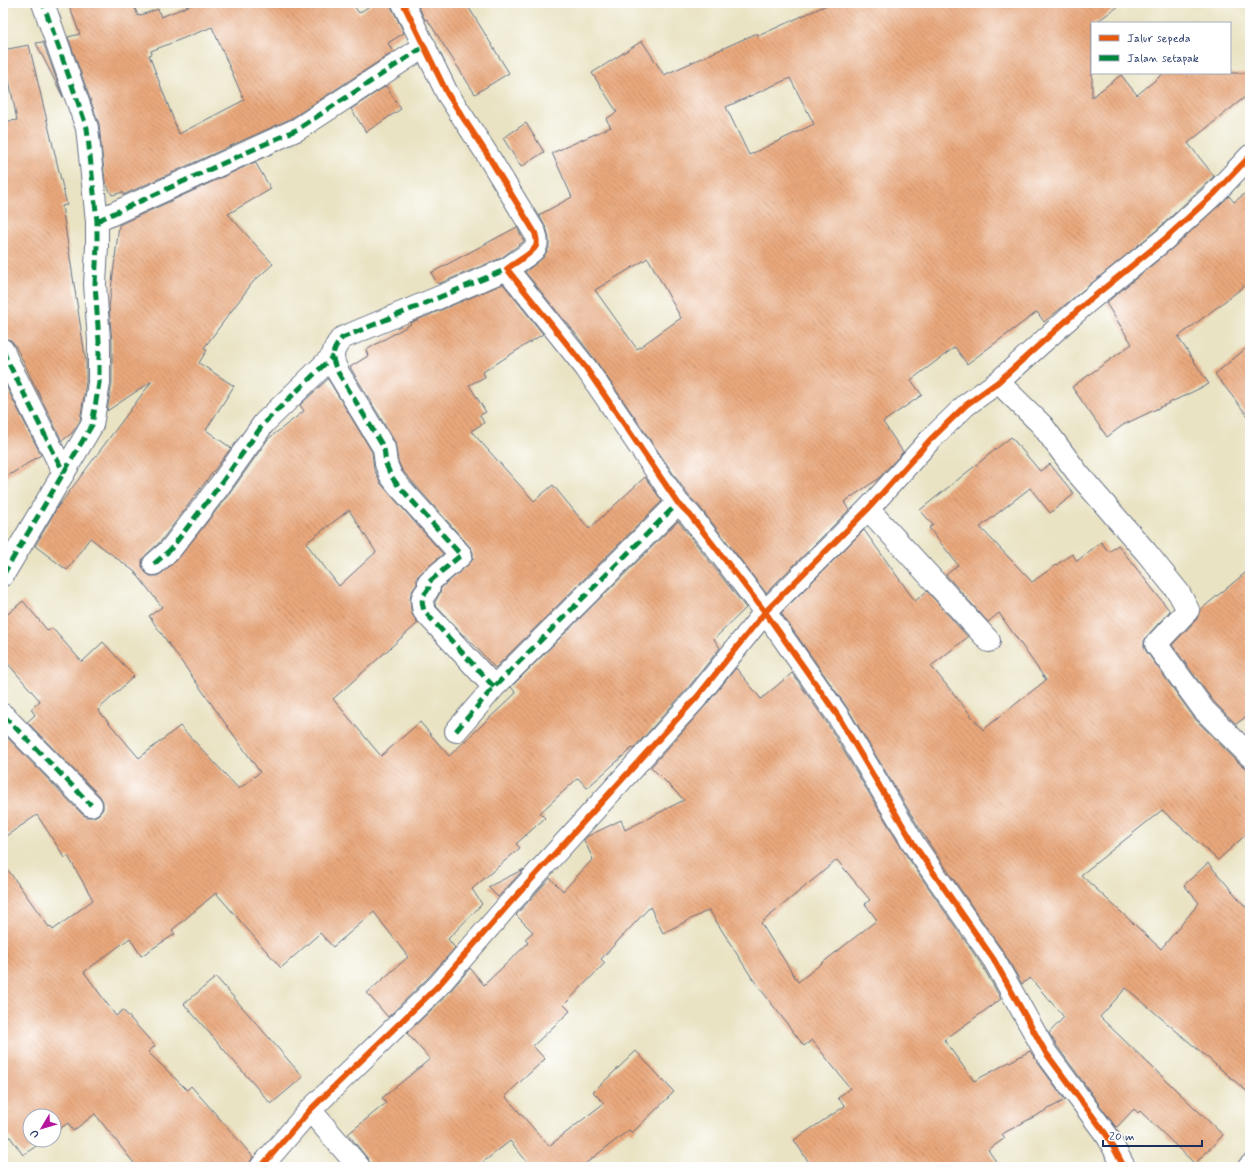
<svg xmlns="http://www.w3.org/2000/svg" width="1253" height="1170" font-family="Mynerve,sans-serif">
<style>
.building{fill:url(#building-back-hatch);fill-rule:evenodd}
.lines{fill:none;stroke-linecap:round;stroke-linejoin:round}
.minor-casing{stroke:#636e81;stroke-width:24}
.minor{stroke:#fff;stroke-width:22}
.quiet{stroke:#00873e;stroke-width:5;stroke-dasharray:10 5;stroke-linecap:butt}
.cycleway-casing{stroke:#fff;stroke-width:8}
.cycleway{stroke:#e8590c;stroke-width:6}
</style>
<defs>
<pattern id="building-back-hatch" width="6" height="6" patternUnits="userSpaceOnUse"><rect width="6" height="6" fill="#eaa87b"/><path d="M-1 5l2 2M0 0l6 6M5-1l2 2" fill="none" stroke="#bd8968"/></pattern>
</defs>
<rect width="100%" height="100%" fill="#fff"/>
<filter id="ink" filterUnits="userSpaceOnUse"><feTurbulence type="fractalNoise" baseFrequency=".025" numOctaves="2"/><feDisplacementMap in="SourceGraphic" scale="8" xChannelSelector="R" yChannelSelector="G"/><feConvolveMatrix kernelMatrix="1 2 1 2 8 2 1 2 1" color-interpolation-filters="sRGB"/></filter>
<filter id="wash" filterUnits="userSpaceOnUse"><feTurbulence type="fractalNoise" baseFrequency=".012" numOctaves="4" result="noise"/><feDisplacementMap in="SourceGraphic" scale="16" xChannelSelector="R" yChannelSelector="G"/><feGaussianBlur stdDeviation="0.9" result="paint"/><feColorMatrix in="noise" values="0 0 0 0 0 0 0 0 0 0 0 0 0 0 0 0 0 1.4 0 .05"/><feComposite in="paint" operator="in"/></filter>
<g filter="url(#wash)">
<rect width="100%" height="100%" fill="#e9e3c3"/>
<g id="blocks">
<path class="building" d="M68,3H133L138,16L158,9L161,17L196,3H352L359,13L374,3H391L392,8L404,33L388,43L393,52L292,118L123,195V192L112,195L105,182L99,124L68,37L80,34ZM212,27L244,100L179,134L149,55L152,54L151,51Z
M417,3H466L509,73L475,94L427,19L425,20Z
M831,3H1123L1095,23H1092V97L1121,75L1137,95L1164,73H1250V93L1188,143L1214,176L1158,229L1044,322L1037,312L967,364L955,347L911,380L922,395L883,422L903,452L878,479L844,502L849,510L766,593L700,507L688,495L596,361L565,320H564L525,272L543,258L549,248V239L547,230L539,215L572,197L552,153L611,127L606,119L617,112L592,73L642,41L664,75L757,33L758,36ZM790,78L814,124L749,155L726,107ZM648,258L681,318L637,349L595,290Z
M43,42L63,97L36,43Z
M29,45L67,205L62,206L86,362V382L80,421L72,433L62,441L15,345L11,340L3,338V122L17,120L3,50Z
M386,86L401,109L366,132L351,109Z
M526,123L544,152L521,167L503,138Z
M255,162L271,189L228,214L273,264L253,282L204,348L207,350L199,363L234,386L206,430L231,448L161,541L146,555L142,560V566L145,572L150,576H157L162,573L178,559L230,493L268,439L304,411L300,405L328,379L372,452L374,469L381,484L443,554L421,573L417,577V584L411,593L410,600L411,609L412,614L418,623L333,699L381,756L420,722L449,756L516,693L511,687L678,521L746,608L714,639L720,648L687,689L633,749L632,748L587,788L578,778L540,813L545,818L516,844L520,848L472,889L482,904L448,939L455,948L429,977L388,1017L367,993L408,957L374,912L333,947L320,933L281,968L216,893L172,930L175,934L141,956L130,938L84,972L116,1016L123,1010L155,1046L148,1052L187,1090L191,1086L235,1136L253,1157L249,1164V1167H137L95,1114L73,1131L68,1123L54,1133V1116H30V1140H45L23,1155L3,1127V863L49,927L50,926L53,930L93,900L68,856L65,858L37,815L3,838V741L7,737L82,814L87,817H94L99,814L103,809V802L100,796L27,722L35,715L31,709L40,701L3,658V618L23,601L48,631L52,628L82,662L103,642L134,676L98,710L139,758L180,726L239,789L260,772L149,616L162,607L135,572L90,538L67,570L35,546L57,508L152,381L107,411L112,383V341L109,307L119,225ZM349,510L376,552L339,586L306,543Z
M1250,190V282L1178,337L1209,384L1123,425L1107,437L1072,387L1132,344L1106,303L1174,247L1229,196L1234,202Z
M517,227L524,241L519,245L501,258L438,284L431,273Z
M503,284L543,334L483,372L485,377L469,385L486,412L480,415L484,423L471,431L534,501L553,485L589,529L645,477L662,501L495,668L465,635L464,636L435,605V602L440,593L441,588L469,564L473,559V552L470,547L402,470L398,461L395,442L350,367L368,356L366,350L411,324L410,323Z
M1250,345V419L1215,374Z
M3,380L41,455L3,479Z
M1011,437L1040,471L1050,464L1074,494L1050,513L1030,488L980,527L1032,582L1072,554L1077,561L1101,542L1109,552L1118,545L1170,611L1147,636L1144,641V646L1146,651L1195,719L1241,765L1246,768H1250V831L1218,860L1162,810L1081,875L1161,949L1199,903L1184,885L1208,863L1250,912V1094L1126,988L1100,1017L1223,1135L1195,1164L1140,1111L1138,1113L1134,1109L1117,1127L1115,1126L1057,1046L1049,1033L1064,1017L1030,978L1022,984L1004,953L926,839L848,709L781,613L864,530L915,601L927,591L968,637L931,666L983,730L1046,680L999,613L988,622L946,575L958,565L929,528L933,525L920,510Z
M1250,569V714L1236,724L1214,702L1172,645L1197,619L1200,610Z
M736,668L761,699L792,673L827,723L904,852L983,967L1001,999L944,1040L974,1081L1030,1051L1036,1060L1065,1100L1002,1134L1005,1138L988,1150L1000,1167H812L794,1140L845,1106L838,1098L850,1088L812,1040L804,1046L752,978L709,910L663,933L650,907L601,959L605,963L564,1005L570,1011L533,1046L545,1059L505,1096L549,1146L604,1103L593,1092L636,1051L674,1092L632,1133L629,1130L581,1167H523L528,1163L510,1141L477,1167H371L368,1159L348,1134L386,1103L382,1098L430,1059L407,1033L447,995L470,968L484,985L528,943L525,939L533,932L516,915L550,878L563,891L593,859L584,840L586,837L621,820L625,830L684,800L651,767L706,705ZM837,860L870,900L865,904L877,920L798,982L761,923Z
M524,869L498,897L488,887Z
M216,977L303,1077L271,1104L184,1004Z"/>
</g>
</g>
<g filter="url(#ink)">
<use href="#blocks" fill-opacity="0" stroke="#636e81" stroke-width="1"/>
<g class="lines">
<g class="minor-casing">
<path id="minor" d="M403,3L447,93L485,151L535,233C536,237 538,241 536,246C532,254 514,263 507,269L586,368L678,503L690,515L726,561L765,612L838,716L915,846L994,960L1046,1053L1108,1137L1124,1167
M97,221L298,129L425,46
M3,350L6,358L64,473
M998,382L1042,425L1079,475L1146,552L1179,593L1188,610L1156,644L1204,710L1250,756
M868,509L989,641
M154,564L170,550L220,485L264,423L333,356
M3,575L92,425L99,383V341L95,284L97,246V221L87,128L43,3
M494,687L424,611C423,607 421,601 423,597C426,590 430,592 429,582L461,555L397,484L391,476L386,464L384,448L339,374C331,359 330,352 342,338L507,269
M3,715L91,805
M456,731L494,687L678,503
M310,1110L359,1167
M261,1167L310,1110L438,986L509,904L697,697L765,612L868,509L930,440L966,405L998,382L1086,303L1166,238L1215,193L1250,156
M1249,1167L1250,1166"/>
</g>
<use href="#minor" class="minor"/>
<path class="quiet" d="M97,221L298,129L425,46
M3,350L6,358L64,473
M154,564L170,550L220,485L264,423L333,356
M3,575L92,425L99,383V341L95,284L97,246V221L87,128L43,3
M494,687L424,611C423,607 421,601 423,597C426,590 430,592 429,582L461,555L397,484L391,476L386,464L384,448L339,374C331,359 330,352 342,338L507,269
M3,715L91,805
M456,731L494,687L678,503
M1249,1167L1250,1166"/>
<g class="cycleway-casing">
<path id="cycleway" d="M403,3L447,93L485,151L535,233C536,237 538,241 536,246C532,254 514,263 507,269L586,368L678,503L690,515L726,561L765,612L838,716L915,846L994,960L1046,1053L1108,1137L1124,1167
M261,1167L310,1110L438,986L509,904L697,697L765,612L868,509L930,440L966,405L998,382L1086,303L1166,238L1215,193L1250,156"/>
</g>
<use href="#cycleway" class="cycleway"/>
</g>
</g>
<rect width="1253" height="1170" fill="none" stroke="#fff" stroke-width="16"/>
<rect x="1091" y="22" width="140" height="52" fill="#ffffff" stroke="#a4acbf"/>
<rect x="1099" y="35" width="20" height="6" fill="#e8590c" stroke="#a4acbf"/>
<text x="1127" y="42" font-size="12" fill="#1b2f5e">Jalur sepeda</text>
<rect x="1099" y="55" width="20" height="6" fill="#00873e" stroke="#a4acbf"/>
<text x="1127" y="62" font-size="12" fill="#1b2f5e">Jalan setapak</text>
<g transform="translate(42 1128) rotate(232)"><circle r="19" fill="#ffffff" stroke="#a4acbf"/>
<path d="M0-3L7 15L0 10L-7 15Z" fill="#b5179e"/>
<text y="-6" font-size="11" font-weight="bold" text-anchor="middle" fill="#1b2f5e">U</text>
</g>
<path d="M1103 1140v6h99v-6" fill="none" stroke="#1b2f5e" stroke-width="2"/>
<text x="1109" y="1140" font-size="12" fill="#1b2f5e" stroke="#ffffff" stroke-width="3" paint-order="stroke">20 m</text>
</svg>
